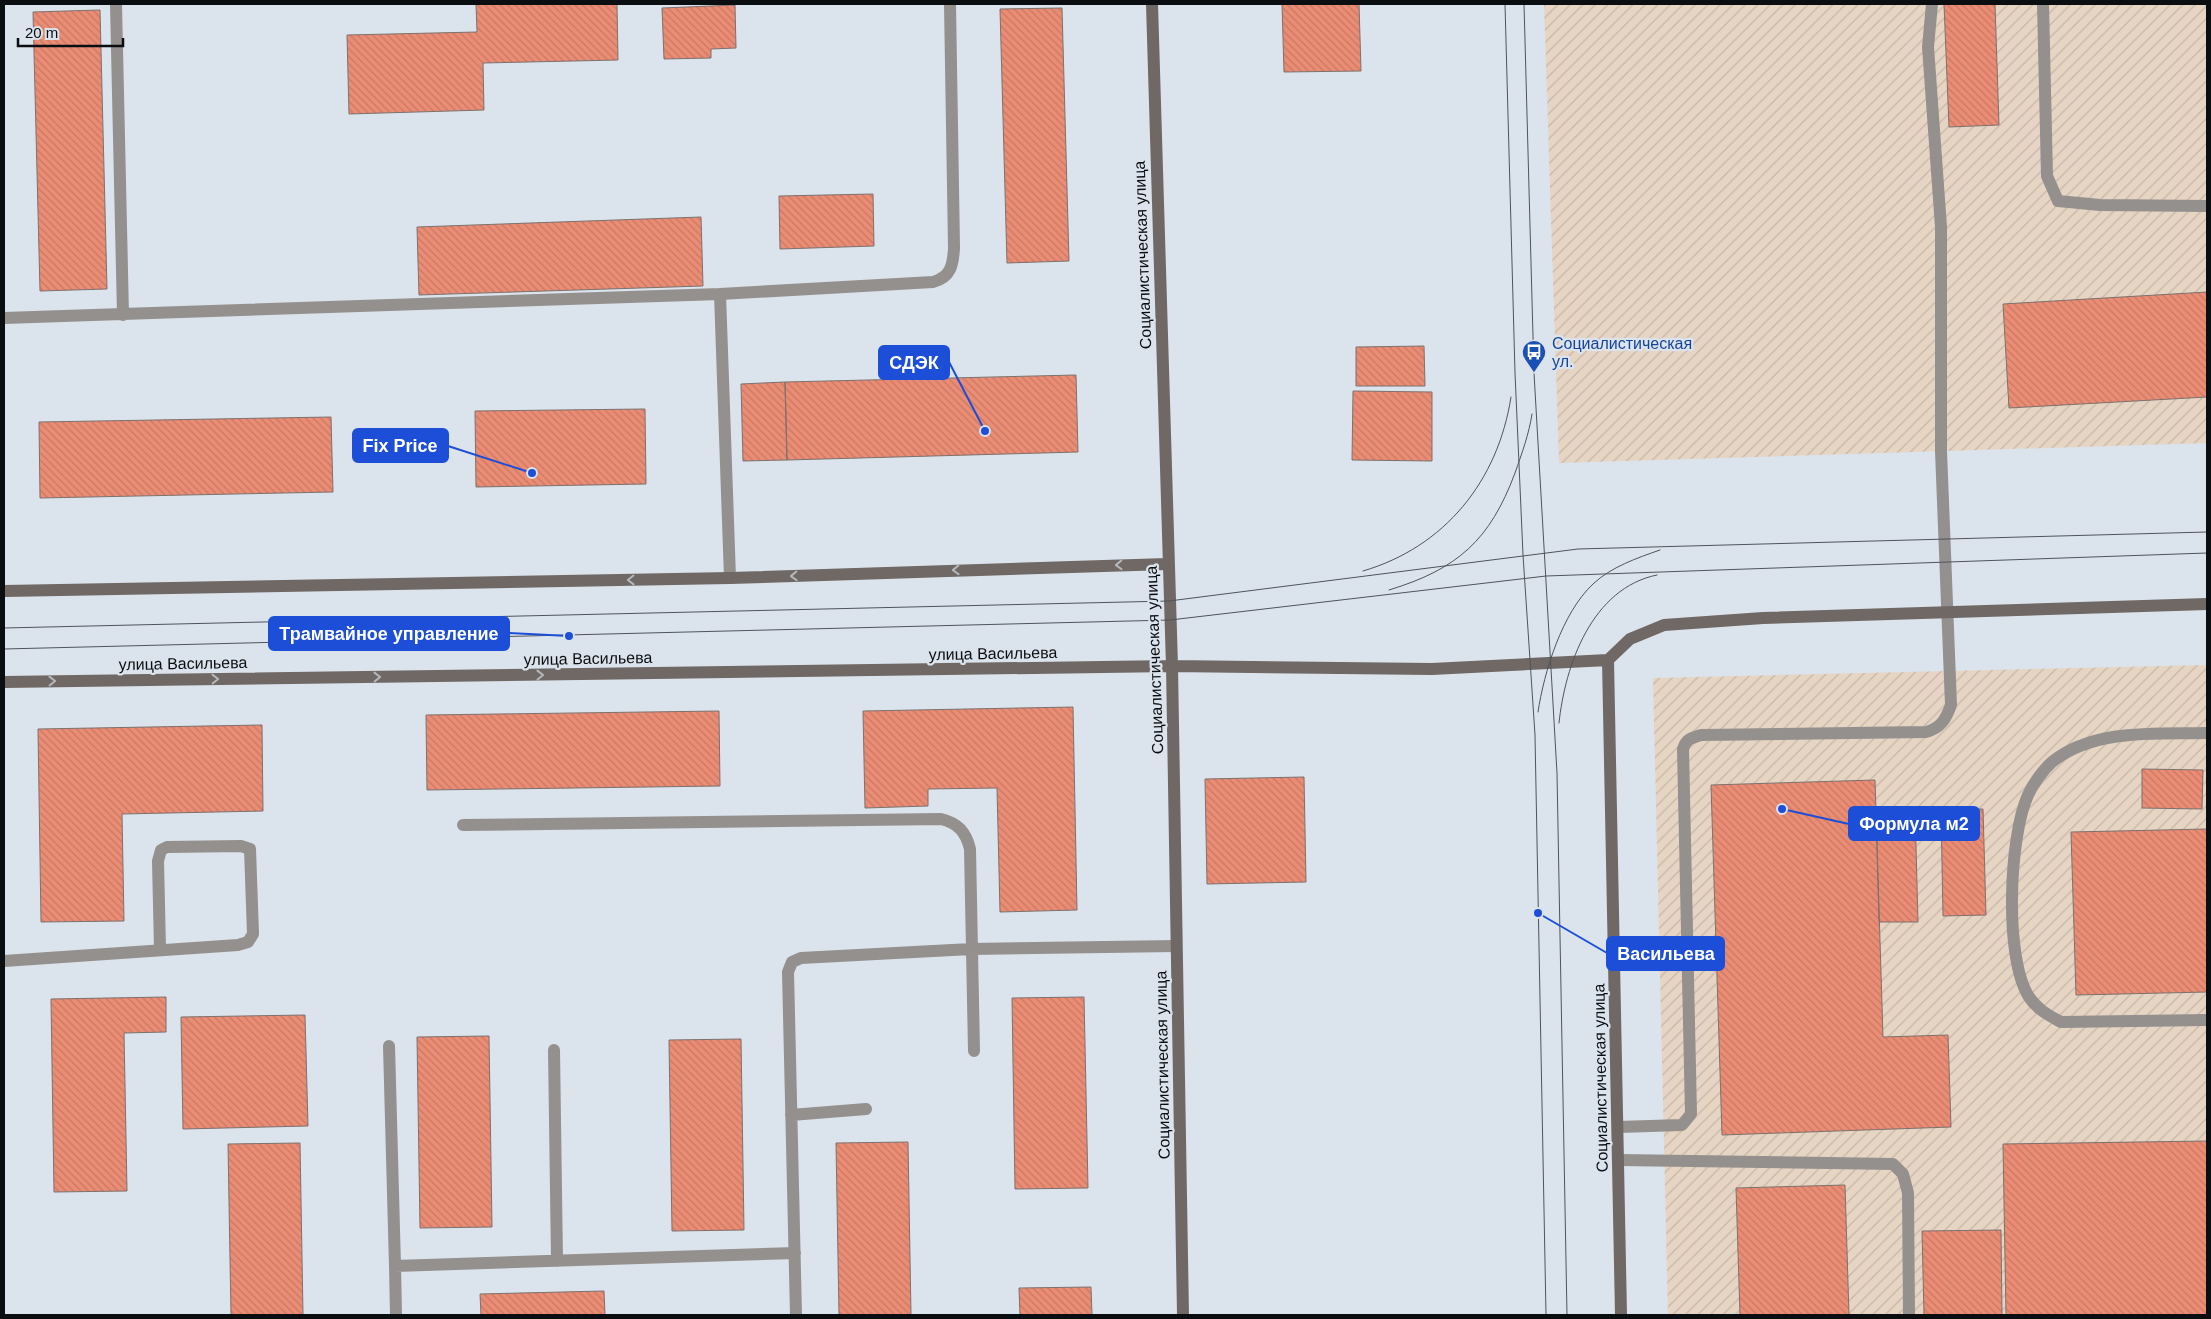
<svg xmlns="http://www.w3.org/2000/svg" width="2211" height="1319" font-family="Arial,sans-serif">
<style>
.industrial{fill:url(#industrial-furrows)}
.building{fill:url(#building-back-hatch);stroke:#7d716e}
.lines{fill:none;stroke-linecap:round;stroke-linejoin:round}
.lane{stroke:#94908d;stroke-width:12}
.secondary{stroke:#6f6864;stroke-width:12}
.tram{stroke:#4f5459;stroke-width:1}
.oneway{stroke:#b5b8bd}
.labels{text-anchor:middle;stroke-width:4.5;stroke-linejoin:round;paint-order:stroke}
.street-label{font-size:16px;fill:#0b0e11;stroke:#dbe3ed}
.transit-label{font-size:16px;fill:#164399;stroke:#dbe3ed;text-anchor:start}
.leader{fill:none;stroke:#1d4ed8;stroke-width:2}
.callout-dot{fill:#1d4ed8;stroke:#dbe3ed;stroke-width:2}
.callout{fill:#1d4ed8;stroke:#1d4ed8;stroke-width:2}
.callout-label{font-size:18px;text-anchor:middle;font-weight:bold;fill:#fff}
</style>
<defs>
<pattern id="industrial-furrows" width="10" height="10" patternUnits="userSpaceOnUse" patternTransform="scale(1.25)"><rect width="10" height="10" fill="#e7d5c4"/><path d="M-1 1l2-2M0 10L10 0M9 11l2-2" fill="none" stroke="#c5b6a7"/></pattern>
<pattern id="building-back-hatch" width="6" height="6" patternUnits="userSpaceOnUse" patternTransform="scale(1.25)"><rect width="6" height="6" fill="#eb8c74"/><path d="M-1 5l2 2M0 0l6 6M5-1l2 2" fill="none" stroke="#c87863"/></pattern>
</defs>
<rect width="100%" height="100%" fill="#dbe3ed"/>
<path class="industrial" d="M1544,4H2207V443L1559,463Z
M2207,665V1315H1668L1653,678Z"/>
<path class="building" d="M476,4H617L618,60L483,63L484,110L349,114L347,35L477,32Z
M1282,4H1359L1361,71L1284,72Z
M1944,4H1995L1999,125L1949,127Z
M735,5L736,48L711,49V58L664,59L662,8Z
M1062,8L1069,261L1007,263L1000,9Z
M100,10L107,289L40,291L33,12Z
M873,194L874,246L780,249L779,196Z
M701,217L703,286L419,295L417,227Z
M2207,292V397L2009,408L2003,304Z
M1424,346L1425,386H1356V347Z
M1076,375L1078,452L787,460L785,382Z
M785,382L787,460L743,461L741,384Z
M1353,391L1432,392V461L1352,460Z
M645,409L646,484L476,487L475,411Z
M331,417L333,492L40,498L39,422Z
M1073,707L1077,910L1000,912L997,788L928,789V806L865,808L863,711Z
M719,711L720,786L427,790L426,715Z
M262,725L263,811L122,814L124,921L41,922L38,729Z
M2142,769L2203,770L2202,809L2142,808Z
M1304,777L1306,882L1207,884L1205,779Z
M1875,780L1883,1037L1948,1035L1951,1127L1722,1135L1711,785Z
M1983,809L1986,915L1943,916L1941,810Z
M1915,810L1918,922H1879L1876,811Z
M2207,829V992L2076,995L2071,832Z
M166,997V1032L124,1033L127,1191L54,1192L51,999Z
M1084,997L1088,1188L1015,1189L1012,998Z
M305,1015L308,1126L183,1129L181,1017Z
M489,1036L492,1227L420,1228L417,1037Z
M741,1039L744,1230L672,1231L669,1040Z
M2207,1141V1315H2006L2003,1144Z
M908,1142L911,1315H839L836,1143Z
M300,1143L303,1315H231L228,1144Z
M1845,1185L1849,1315H1740L1736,1188Z
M2001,1230L2002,1315H1924L1922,1231Z
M1091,1287L1092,1315H1020L1019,1288Z
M604,1291L605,1315H481L480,1294Z"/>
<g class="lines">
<path class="lane" d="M116,4L123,315
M2043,4L2047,176L2058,201L2100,205L2207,206
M4,318L720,294
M730,578L720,294L933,282C951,277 953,265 954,248L950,4
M2207,733C2158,734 2094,728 2052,762C2043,770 2033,784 2028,795C2009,837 2004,958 2029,997C2038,1010 2048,1015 2061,1022L2207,1020
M463,825L941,819C958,823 966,832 970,849L974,1051
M4,961L238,945L248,942L253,934L250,849L241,846L167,847L161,850L158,861L160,949
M389,1046L395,1266
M554,1050L557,1261
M791,1115L866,1109
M1618,1127L1682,1125L1691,1114L1683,749C1686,739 1691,738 1701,735L1926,732C1941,728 1946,719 1951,705L1941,451V227L1928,47L1932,4
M1618,1160L1893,1164L1903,1174L1908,1193L1909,1315
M396,1315L395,1266L795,1253
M796,1315L788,972L792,962L801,958L971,949L1176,946"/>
<path class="secondary" d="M1152,4L1172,666L1183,1315
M4,591L730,578L1167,564
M1608,660L1621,1315
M4,682L1172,666L1432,669L1608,660L1630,639L1664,625L1763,618L2207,604"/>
<path class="tram" d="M1505,4L1515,373L1523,555L1535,735L1546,1315
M1524,4L1534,373L1557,773L1567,1315
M1363,571C1445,547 1498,481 1511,397
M1389,590C1458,569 1490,540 1515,473C1522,453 1529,434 1532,414
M4,628L1169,601L1578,549L2207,532
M4,649L1170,620L1546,576L2207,553
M1538,712C1544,672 1562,613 1593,584C1611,567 1637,558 1660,550
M1559,723C1565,665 1592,588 1657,575"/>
</g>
<defs><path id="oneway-chevron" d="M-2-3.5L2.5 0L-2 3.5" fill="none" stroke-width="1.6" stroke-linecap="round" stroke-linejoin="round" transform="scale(1.25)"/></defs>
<g class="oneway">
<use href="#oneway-chevron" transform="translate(1119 565) rotate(178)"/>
<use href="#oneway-chevron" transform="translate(956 570) rotate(178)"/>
<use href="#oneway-chevron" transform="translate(794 576) rotate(178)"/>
<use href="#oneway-chevron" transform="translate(631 580) rotate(179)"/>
<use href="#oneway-chevron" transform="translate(540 675) rotate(-1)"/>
<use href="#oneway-chevron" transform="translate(377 677) rotate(-1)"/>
<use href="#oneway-chevron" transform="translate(215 679) rotate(-1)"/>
<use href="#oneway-chevron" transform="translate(52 681) rotate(-1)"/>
</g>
<defs>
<g id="bus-pin" transform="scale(1.25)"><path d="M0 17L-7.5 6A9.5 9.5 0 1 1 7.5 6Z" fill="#1a4fb4" stroke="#dbe3ed"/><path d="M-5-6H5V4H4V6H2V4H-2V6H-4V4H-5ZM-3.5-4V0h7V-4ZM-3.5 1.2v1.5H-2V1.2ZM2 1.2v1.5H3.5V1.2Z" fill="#fff"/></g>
</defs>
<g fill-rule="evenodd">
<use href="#bus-pin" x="1534" y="352"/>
</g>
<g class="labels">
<g class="street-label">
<text transform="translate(1142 255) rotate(-92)" y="6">Социалистическая улица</text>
<text transform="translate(993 653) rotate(-1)" y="6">улица Васильева</text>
<text transform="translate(588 658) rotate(-1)" y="6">улица Васильева</text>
<text transform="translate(1154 660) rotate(-92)" y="6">Социалистическая улица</text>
<text transform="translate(183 663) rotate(-1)" y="6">улица Васильева</text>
<text transform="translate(1162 1065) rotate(-91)" y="6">Социалистическая улица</text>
<text transform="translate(1600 1078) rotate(-91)" y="6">Социалистическая улица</text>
</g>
<g class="transit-label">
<text x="1552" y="349">Социалистическая<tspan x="1552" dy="18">ул.</tspan></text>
</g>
</g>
<path class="leader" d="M985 431L949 362M532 473L448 446M569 636L509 633M1782 809L1849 824M1538 913L1607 953"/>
<g class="callout-dot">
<circle cx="985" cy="431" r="5"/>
<circle cx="532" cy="473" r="5"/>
<circle cx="569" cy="636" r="5"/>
<circle cx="1782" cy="809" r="5"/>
<circle cx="1538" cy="913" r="5"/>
</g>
<g class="callout">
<rect x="879" y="346" width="70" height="33" rx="5"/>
<rect x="353" y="429" width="95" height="33" rx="5"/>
<rect x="269" y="617" width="240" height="33" rx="5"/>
<rect x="1849" y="807" width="130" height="33" rx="5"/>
<rect x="1607" y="937" width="117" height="33" rx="5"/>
</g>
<g class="callout-label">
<text x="914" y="369">СДЭК</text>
<text x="400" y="452">Fix Price</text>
<text x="389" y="640">Трамвайное управление</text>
<text x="1914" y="830">Формула м2</text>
<text x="1666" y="960">Васильева</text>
</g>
<rect width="2211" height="1319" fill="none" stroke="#0b0e11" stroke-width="10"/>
<path d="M18 38v8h105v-8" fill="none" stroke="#0b0e11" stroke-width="2.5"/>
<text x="25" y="38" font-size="15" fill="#0b0e11" stroke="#dbe3ed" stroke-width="4" paint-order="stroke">20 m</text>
</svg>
